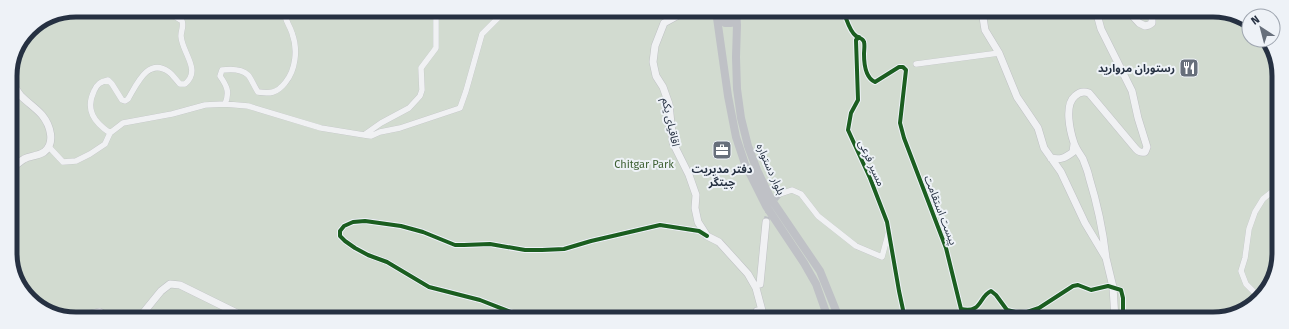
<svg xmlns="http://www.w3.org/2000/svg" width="1289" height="329" font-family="'Fira Sans','Noto Sans Arabic',sans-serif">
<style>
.green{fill:#d2dbd0}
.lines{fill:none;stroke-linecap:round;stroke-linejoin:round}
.minor-tunnel{stroke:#bcbfc5;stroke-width:5.5;stroke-dasharray:5.5 3;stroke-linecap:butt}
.minor-casing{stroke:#bfc1c4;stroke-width:6}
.tertiary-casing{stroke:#bfc1c4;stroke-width:8}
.minor{stroke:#f0f1f3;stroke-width:5.5}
.tertiary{stroke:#f0f1f3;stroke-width:7}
.secondary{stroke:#bfc1c6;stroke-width:8}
.cycleway-casing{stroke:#eef2f7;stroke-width:6}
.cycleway{stroke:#1b5e20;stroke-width:4}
.labels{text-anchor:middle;stroke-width:4;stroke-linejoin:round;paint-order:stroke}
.poi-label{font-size:11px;font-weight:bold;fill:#263142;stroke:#eef2f7;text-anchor:end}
.street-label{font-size:11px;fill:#263142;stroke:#eef2f7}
.park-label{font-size:11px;fill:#3c5f31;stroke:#eef2f7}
.rim{fill:none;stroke:#263142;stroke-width:5}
</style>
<rect width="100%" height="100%" fill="#e1e3e6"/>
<path class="green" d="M76,10L1226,11L1249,24V40H1265L1278,63V266L1256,303L1217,319L63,318L29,300L11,266L10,72L29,29Z"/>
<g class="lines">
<path class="minor-tunnel" d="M766,222L770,205L780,194"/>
<g class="minor-casing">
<path id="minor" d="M646,11L651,14
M916,64L999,53
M225,104C230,92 227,86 220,76L222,70C230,69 242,69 248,75C251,78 255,88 258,92C270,94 277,93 285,83C296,70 298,49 292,33C289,23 284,21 285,10
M110,133L123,123L172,114L205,105L225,104L248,106L321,128L364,135L381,123L409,108L420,96L422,90L421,68L436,48V18L438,10
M364,135L371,136L380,132L400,128L460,108L466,91L482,34L506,10
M49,147L63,162L76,161L90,154L105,144L110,133C94,122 85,110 94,91C97,84 100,82 108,80L112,84L122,100L125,101L128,99C137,84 148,57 169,72C173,75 176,80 180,84H185C202,70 182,53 181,36C181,31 184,26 182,21L171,14L169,10
M780,194L792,190L801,194L818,216L856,246L882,257L889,231
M1259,297L1246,284L1241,271L1245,258L1249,229L1255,212L1263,199L1278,187
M526,318L480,300L429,287L387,262L368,255L355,248L345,241L340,236V231L344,226L353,222L365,221L401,226L423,232L455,245H464L490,244L525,250H542L564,249L591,241L660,225L699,231L705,234"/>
</g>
<g class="tertiary-casing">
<path id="tertiary" d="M686,11L664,23L655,46L653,62L656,76L663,87L669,104L673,143L689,175L696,195L695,208L698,222L707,236L719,242L748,274L756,288L764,318
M982,11L985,30L999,53L1017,97L1038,128L1044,148L1061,172L1085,223L1106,258L1113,287L1115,319
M1100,11L1098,18L1101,29L1132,91L1138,118L1147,147L1145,152C1141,153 1139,152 1136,149L1089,93C1084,91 1079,92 1075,96C1064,105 1070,131 1074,143C1076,149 1080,154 1083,159C1085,165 1088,171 1089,177C1097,203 1103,230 1106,258
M1128,11L1139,23L1145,26L1149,25L1152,23V11
M10,77C13,84 16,90 21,96C28,103 36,108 42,115C50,125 56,143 44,152C38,156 30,156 24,159C19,162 16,166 11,168
M1051,158C1061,160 1065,158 1073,152L1074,144
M760,284L766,222
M757,311V318
M58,315L59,316
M85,318L90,314L100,312L111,318
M139,318L161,291L170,284L180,285L247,318"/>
</g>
<use href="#minor" class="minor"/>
<use href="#tertiary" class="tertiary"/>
<path class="secondary" d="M716,11L728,96L736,137L745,164L766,206L804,263L816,284L828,318
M736,11L737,25L736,57L737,89L741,118L748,146L757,170L771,199L820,271L839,318
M717,15L725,23H731L736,12"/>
<g class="cycleway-casing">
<path id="cycleway" d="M843,11C847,19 849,31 856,36C859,38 863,38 864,42C865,45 864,51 864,54C864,64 866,78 875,82L899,67H903L906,70L900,123L904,138L946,248L961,309C982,314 979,296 991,291L996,295L1007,310L1020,313L1027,312L1039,308L1073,286L1078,285L1091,290L1108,286L1121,290L1123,298V319
M859,37L856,40L858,100L851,113L848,130L870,178L887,222L899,291L905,319
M526,318L480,300L429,287L387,262L368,255L355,248L345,241L340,236V231L344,226L353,222L365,221L401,226L423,232L455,245H464L490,244L525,250H542L564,249L591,241L660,225L699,231L707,236"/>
</g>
<use href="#cycleway" class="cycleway"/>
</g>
<defs>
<g id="restaurant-square" transform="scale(1)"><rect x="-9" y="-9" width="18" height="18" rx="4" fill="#676f7b" stroke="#eef2f7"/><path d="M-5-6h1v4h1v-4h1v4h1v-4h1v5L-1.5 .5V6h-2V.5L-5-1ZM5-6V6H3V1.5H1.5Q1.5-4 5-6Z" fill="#fff"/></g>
<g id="office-square" transform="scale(1)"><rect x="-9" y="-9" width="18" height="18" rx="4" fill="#676f7b" stroke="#eef2f7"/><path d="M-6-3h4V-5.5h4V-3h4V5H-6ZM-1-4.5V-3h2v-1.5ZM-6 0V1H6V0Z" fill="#fff"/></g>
</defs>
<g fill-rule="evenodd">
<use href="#restaurant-square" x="1189" y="68"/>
<use href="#office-square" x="722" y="150"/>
</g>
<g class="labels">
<g class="poi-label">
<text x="1175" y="72">رستوران مروارید</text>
<text x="722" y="173" text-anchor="middle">دفتر مدیریت<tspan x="722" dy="13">چیتگر</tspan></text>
</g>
<g class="street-label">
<text transform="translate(671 122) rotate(78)" y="4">اقاقیای یکم</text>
<text transform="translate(872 163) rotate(66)" y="4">مسیر فرعی</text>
<text transform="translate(771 169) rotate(66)" y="4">بلوار دستواره</text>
<text transform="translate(941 210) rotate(69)" y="4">پیست استقامت</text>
</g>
<g class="park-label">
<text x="644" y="168">Chitgar Park</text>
</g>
</g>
<path d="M0 0H1289V329H0ZM76 17H1213A59 59 0 0 1 1272 76V253A59 59 0 0 1 1213 312H76A59 59 0 0 1 17 253V76A59 59 0 0 1 76 17Z" fill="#eef2f7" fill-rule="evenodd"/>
<path class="rim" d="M76 17H1213A59 59 0 0 1 1272 76V253A59 59 0 0 1 1213 312H76A59 59 0 0 1 17 253V76A59 59 0 0 1 76 17Z"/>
<g transform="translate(1261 28) rotate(324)"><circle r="19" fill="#eef2f7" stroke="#9ea5af"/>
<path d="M0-3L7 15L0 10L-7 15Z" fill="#676f7b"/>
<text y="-6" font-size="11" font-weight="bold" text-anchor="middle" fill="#263142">N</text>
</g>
</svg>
